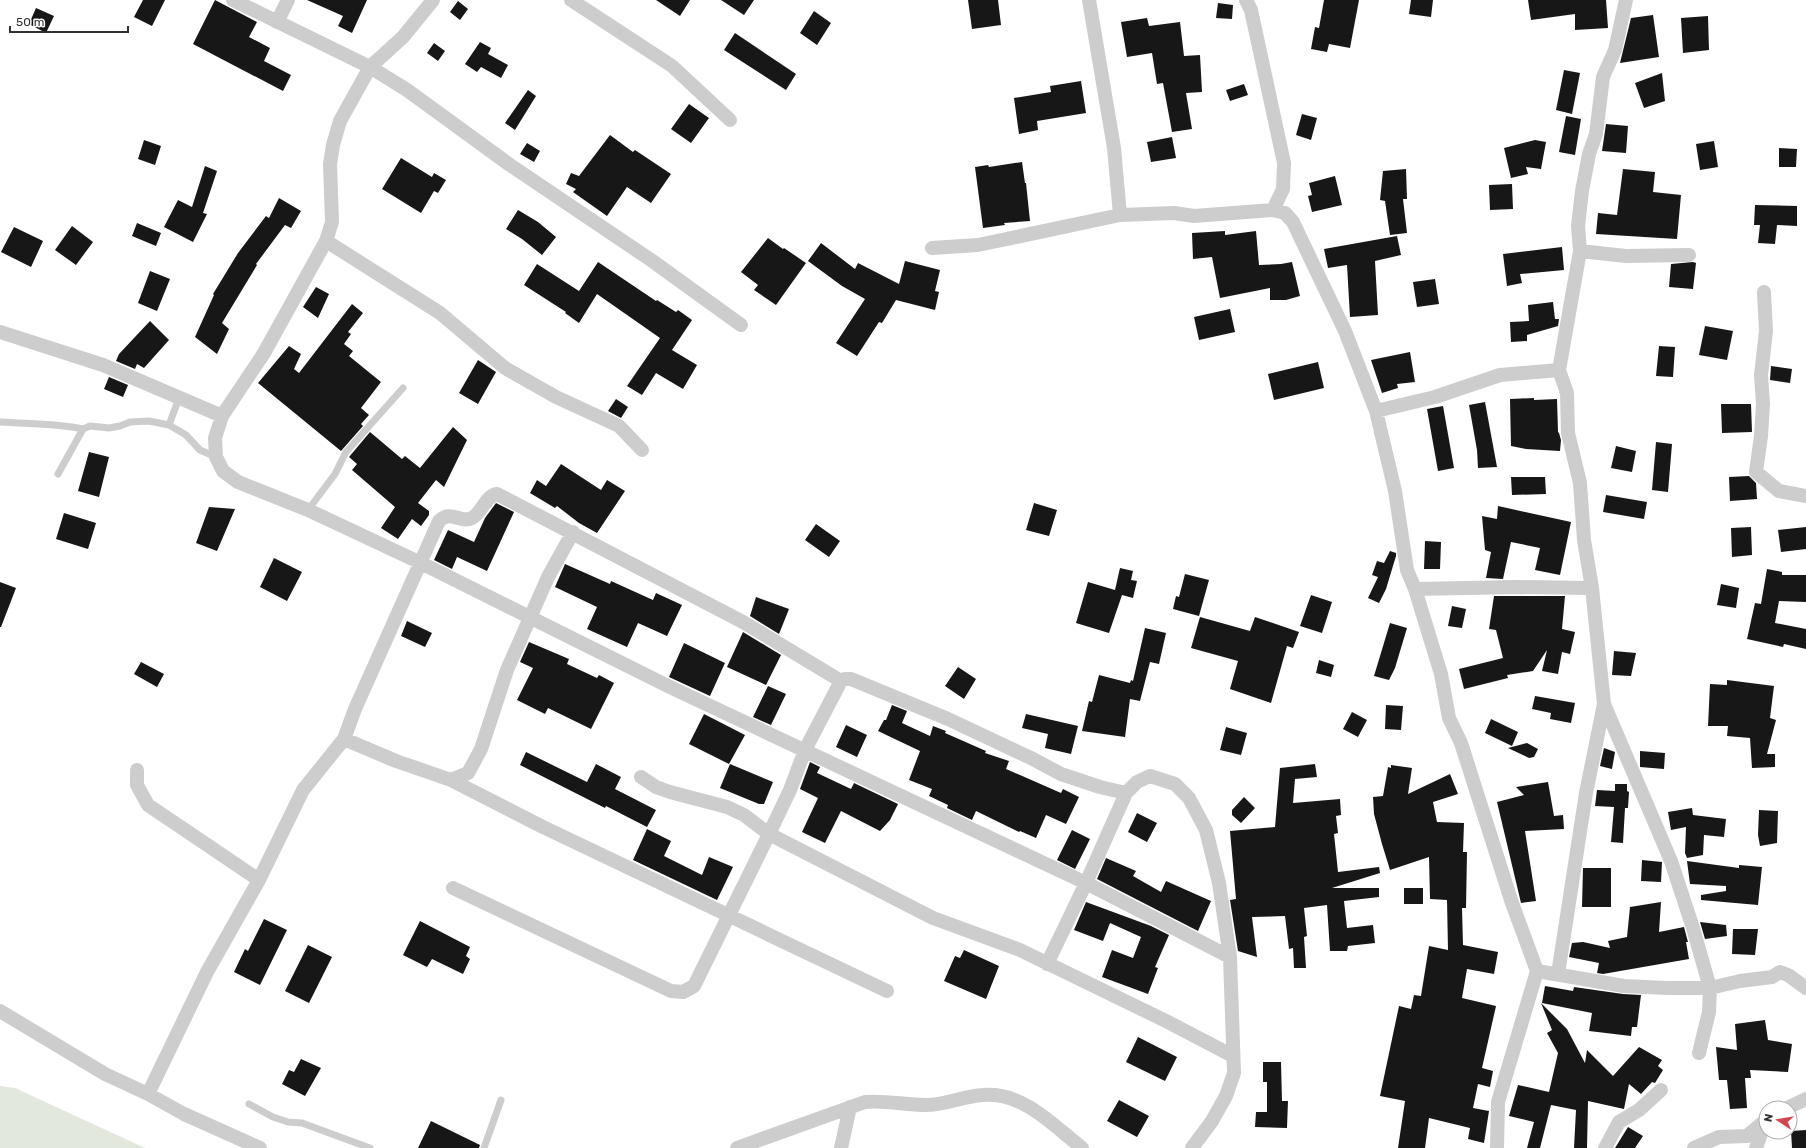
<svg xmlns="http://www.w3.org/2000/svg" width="1806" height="1148" font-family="Rubik,sans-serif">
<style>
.green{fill:#e3e8dd}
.building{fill:#171717}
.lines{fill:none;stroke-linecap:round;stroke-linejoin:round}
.lane{stroke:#cdcdcd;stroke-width:7}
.street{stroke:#cdcdcd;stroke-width:14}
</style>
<rect width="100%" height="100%" fill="#fff"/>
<path class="green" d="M0,1086L15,1088L145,1148H0Z"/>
<path class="building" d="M143,0H165L152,26L134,17Z
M215,0L257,22L249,37L270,48L264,61L291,75L283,91L193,44Z
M307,0H367L352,33L338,26L343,16Z
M656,0H690L680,16Z
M721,0H754L744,15Z
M968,0H998L1001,25L972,29Z
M1324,0H1359L1350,48L1329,44L1327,52L1311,49L1315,27L1319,28Z
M1411,0H1433L1431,17L1409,14Z
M1528,0H1606L1608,28L1575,30V14L1531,20Z
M458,1L468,9L460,20L450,12Z
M1218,3L1233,5L1232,19L1216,18Z
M36,8L54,16L46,33L29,24Z
M814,11L831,23L817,45L800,33Z
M1653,15L1659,57L1620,63L1631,18Z
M1708,16L1709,50L1683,53L1681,18Z
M1147,18L1149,26L1180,22L1184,56L1200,55L1202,92L1186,93L1192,129L1172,132L1163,83L1157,84L1152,53L1127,57L1121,22Z
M735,33L796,74L786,90L724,50Z
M480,42L491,48L488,54L508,65L501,78L481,67L477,72L465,64Z
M434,43L445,51L438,61L427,53Z
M1564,70L1580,73L1572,114L1556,110Z
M1662,73L1665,101L1644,108L1635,83Z
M1081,81L1086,113L1037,121L1038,130L1019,134L1014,98L1051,92L1050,86Z
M1244,84L1248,95L1230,101L1226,90Z
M528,90L536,96L515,130L505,123Z
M689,104L709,118L691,143L671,129Z
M1302,114L1317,118L1311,140L1296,135Z
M1566,116L1581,119L1575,155L1559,152Z
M1606,124L1628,126L1626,153L1602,151Z
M610,135L633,152L635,150L671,174L651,203L627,187L607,216L573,192L576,189L566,184L571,173L579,176Z
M1172,137L1176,158L1151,162L1147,142Z
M144,140L161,146L155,165L138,159Z
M1535,140L1546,142L1541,169L1526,167L1528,174L1511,178L1504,148Z
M1714,141L1718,167L1700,170L1696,144Z
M527,143L540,151L534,162L520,154Z
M1779,148L1797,149L1796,167H1779Z
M401,158L432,177L434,173L446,180L438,193L434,191L421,213L382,189Z
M1022,162L1025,183H1026L1030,221L1004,223L1005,225L983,228L975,167L988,165L989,167Z
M205,166L217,171L203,213L207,214L193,242L164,227L178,200L192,207Z
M1406,169L1407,199H1403L1407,233L1390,235L1385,201L1380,200L1383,171Z
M1623,169L1655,172L1653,192L1681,195L1677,239L1596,234L1598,213L1617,215Z
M1335,176L1342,205L1312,212L1308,196L1312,195L1309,183Z
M1512,184L1513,209L1490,210L1489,185Z
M279,198L301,211L291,228L285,225L256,264L257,265L222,323L229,329L217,354L195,337L214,295L213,294L238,253L266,216L269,218Z
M1755,205L1797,206V226L1777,225L1775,244L1758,243L1760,225H1754Z
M518,210L538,222L556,237L542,255L522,239L506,229Z
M137,223L161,233L156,246L132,236Z
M72,226L93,242L76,265L55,250Z
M14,227L43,241L31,267L1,252Z
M1225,231V235L1256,231L1259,265L1281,264L1292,262L1300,296L1286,300H1270V288L1220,298L1212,257L1193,259L1192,233Z
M1397,236L1401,255L1375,261L1378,315L1350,317L1347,265L1328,268L1324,249Z
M768,238L783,249L784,248L806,263L776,305L754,290L758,285L741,272Z
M821,243L855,269L858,263L899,284L905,261L940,270L935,291L939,292L935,310L896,300L882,323L879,322L857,356L836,343L865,299L842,286L808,261Z
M1562,247L1564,270L1520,274L1522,283L1507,286L1503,254Z
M598,262L656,301L657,300L676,312L678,310L692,320L672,350L697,365L683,389L656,373L642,395L627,386L660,338L597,294L579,323L565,313L566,312L524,285L537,264L579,291Z
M1693,262L1696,263L1693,289L1669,287L1671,264Z
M150,271L170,279L157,311L138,303Z
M1435,279L1439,304L1417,307L1413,282Z
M316,287L329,294L318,318L303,307Z
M1553,302L1555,319H1559L1558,326L1527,335V341L1511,342L1510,322L1529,321L1528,305Z
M352,304L363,313L348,332L351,334L344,344L353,351L349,356L381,382L361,408L369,415L361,424L363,426L341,451L258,383L289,346L301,354L294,369L299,373Z
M1230,309L1235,332L1199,340L1194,317Z
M150,321L169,340L144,368L137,364L135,369L116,361L119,354Z
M1705,326L1733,331L1727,360L1699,355Z
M1659,346L1675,347L1673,377L1656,376Z
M1410,352L1415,382L1397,384L1398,388L1382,393L1371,360Z
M478,360L496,372L478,404L459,393Z
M1318,362L1324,388L1274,400L1268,374Z
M1771,366L1792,369L1790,383L1770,380Z
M109,377L128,385L123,397L104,389Z
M1534,398V400L1557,399L1558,432L1559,433L1561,440L1560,451L1526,449L1511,446L1510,399Z
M616,399L628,407L621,418L608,411Z
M1485,402L1497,467L1478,468L1477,450L1469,405Z
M1721,404H1751L1752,432L1722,433Z
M1443,406L1454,468L1438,471L1427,409Z
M453,427L467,440L444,487L436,480L418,503L429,511V515L421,526L412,519L398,539L381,528L395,507L352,470L357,464L349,457L370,432L402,459L405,456L420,468Z
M1656,442L1672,444L1668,492L1652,490Z
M1616,446L1636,451L1632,472L1611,468Z
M89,452L109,457L99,497L78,491Z
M561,464L601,490L607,480L625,491L597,533L579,523L557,506L555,508L530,493L537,480L546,486Z
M1749,476L1756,483L1757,499L1730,501L1729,477Z
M1511,477H1545L1546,494L1512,495Z
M1606,495L1647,502L1644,519L1603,512Z
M496,503L514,512L487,571L457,557L452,569L434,560L448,530L474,542L485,518Z
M1034,503L1057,510L1049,536L1026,530Z
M1498,506L1571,522L1560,575L1535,570L1540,548L1511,542L1503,579L1486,578L1491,552L1485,550L1482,516L1497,519Z
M209,507L235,509L217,551L196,543Z
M64,513L96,523L88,549L56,539Z
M816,524L840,541L829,557L805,540Z
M1751,527L1752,555L1732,557L1731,528Z
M1806,527V549L1781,552L1778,530Z
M1425,541L1441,542L1440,569H1424Z
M1390,551L1396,553V556L1386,589L1379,603L1368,598L1378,577L1372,575L1377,561L1384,563Z
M274,558L302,572L287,601L260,587Z
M565,564L610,584L611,581L653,600L656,593L682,605L667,636L638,623L627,647L587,629L597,607L555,587Z
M1120,568L1133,571L1131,580L1137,581L1133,598L1122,595L1109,633L1076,623L1088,582L1115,590Z
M1767,569L1782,572V575H1806V602L1779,601L1775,623L1806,629V649L1784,644L1783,647L1747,639L1755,603L1761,604Z
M1185,574L1209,580L1199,616L1173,609L1176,596L1179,597Z
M0,582L16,588L1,627H0Z
M1721,584L1739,588L1736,608L1717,605Z
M1311,595L1332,602L1322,633L1300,626Z
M1494,596H1565L1562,629L1575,632L1570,654L1562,652L1558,674L1542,671L1547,650L1533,671L1507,675L1508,678L1464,689L1459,669L1503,658L1496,630L1489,629Z
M756,597L789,609L779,634L750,616Z
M1452,606L1466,609L1462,628L1448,626Z
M1200,617L1250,631L1255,617L1299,632L1293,648L1287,646L1271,703L1230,689L1238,661L1191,648Z
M407,621L432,633L425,647L401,636Z
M1390,623L1407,628L1395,668L1389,680L1374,676Z
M1145,628L1166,633L1159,664L1150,662L1140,701L1130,699L1125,737L1082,731L1089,701L1092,702L1099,675L1130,683L1131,680L1133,681Z
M743,632L781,655L766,685L727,667Z
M529,642L569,659L567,664L597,678L599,675L614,683L591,729L548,708L545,714L517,700L533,668L520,662Z
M684,643L725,663L710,696L669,677Z
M1614,651L1636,653L1631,676L1612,675Z
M1319,660L1334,665L1331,677L1316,673Z
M141,662L164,674L157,687L134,674Z
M958,667L976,679L964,699L945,686Z
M1727,680L1774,686L1770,718L1776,720L1767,754H1775V767L1752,768L1750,738L1727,736L1728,726H1708L1710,684L1727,685Z
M768,686L786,694L771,725L753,717Z
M1535,696L1575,703L1571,723L1550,719L1551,713L1532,709Z
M892,705L907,711L902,723L930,736L933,726L946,731L945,733L986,751L985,753L1009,761L1006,769L1061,793L1063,789L1079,797L1066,824L1046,815L1036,838L1020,831L1019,832L976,811L972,820L947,808L948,805L929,796L932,789L909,780L920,751L878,731L884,720H886Z
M1386,705L1403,706L1401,730L1385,729Z
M1352,712L1367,720L1358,737L1343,729Z
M704,714L745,735L729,764L689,744Z
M1026,714L1078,726L1071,754L1045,748L1048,734L1022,728Z
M1491,719L1518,732L1512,746L1485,733Z
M846,725L867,735L857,757L836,747Z
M1226,727L1247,733L1241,755L1220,750Z
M1527,743L1538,749L1534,757L1529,758L1508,748Z
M1604,748L1615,752L1612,769L1600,766Z
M1640,751L1665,753L1664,769L1640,767Z
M526,752L587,782L596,764L621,777L615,789L656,810L647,827L606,806L605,808L520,765Z
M810,762L820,767L817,773L851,789L854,783L898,804L890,820L880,831L841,811L825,843L802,832L818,798L800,789Z
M730,764L773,782L764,804H759L720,788Z
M1315,764L1317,777L1295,779L1293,803L1340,799L1341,815L1336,816L1338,833L1334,834L1338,872L1379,867L1380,873L1332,888H1379V897L1344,901L1347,928L1373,925L1375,943L1348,946L1347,951H1330L1327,905L1304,908L1307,936L1304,937L1306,968H1294L1293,948L1289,949L1285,916L1252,917L1257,957L1238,951L1230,900L1236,899L1230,831L1275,827L1280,768Z
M1391,765L1412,768L1408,794L1450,774L1458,794L1433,802L1437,822L1464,823L1463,852H1467L1466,908H1462L1463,945L1498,952L1494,974L1467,969L1462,998L1496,1006L1482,1068L1493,1071L1490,1087L1478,1084L1473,1108L1489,1111L1484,1143L1468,1139L1470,1128L1429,1118L1425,1148H1398L1405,1101L1380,1096L1399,1006L1411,1009L1414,995L1421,996L1429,946L1448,950L1447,900L1430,899L1429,857L1390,870L1382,844L1374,814L1373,797L1383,796L1388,767L1391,768Z
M1548,782L1554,816L1563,815L1564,829L1525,831L1536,901L1521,903L1497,802L1524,795L1516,787Z
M1615,784H1627V791L1629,792L1628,808H1625L1623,843L1611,842L1614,807L1595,806L1597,790L1615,791Z
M1244,797L1255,808L1241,823L1232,815V810Z
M1692,808L1693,815L1726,819L1724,837L1704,835L1703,855L1687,858L1685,853L1686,827L1671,830L1668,812Z
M1759,810L1778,811L1777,843L1760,846L1758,835Z
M1137,813L1157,823L1147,842L1128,832Z
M647,829L671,841L664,856L702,875L709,857L733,867L717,900L633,860Z
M1072,830L1090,839L1075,869L1057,860Z
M1106,858L1136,871L1133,876L1161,892L1166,881L1211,901L1198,931L1097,879Z
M1642,860L1662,862L1661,882L1641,881Z
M1687,861L1739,868V865L1762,867L1758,905L1701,900V895L1726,891V886L1690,884Z
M1583,868H1611V907H1582Z
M1404,888H1423V904H1404Z
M1086,902L1151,926L1169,935L1155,967L1158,968L1148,994L1102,977L1112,950L1133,958L1141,937L1110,923L1103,941L1074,930Z
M1661,902L1659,932L1684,927L1688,942H1686L1689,959L1603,974L1597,973L1599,963L1569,957L1572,943L1583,942L1610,948L1608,941L1627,937L1630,907Z
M264,919L287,930L260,985L234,972L245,949L248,951Z
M420,921L470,947L466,956L470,959L463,974L432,959L427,967L403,955Z
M1700,922L1726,925L1727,936L1705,939Z
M1733,929H1758L1755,955L1732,954Z
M308,945L332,957L309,1003L285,991Z
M964,950L999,966L986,999L944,981L955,956L960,958Z
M1545,986L1573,991L1574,987L1623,994L1641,995L1637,1027H1632L1631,1036L1589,1031L1592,1013L1542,1003Z
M1541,1003L1567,1029L1585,1063L1587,1050L1613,1076L1639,1047L1662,1060L1658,1066L1663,1070L1655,1083L1652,1082L1641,1094L1629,1084L1624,1109L1588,1101L1587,1148H1574L1576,1110L1551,1105L1540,1148H1527L1534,1122L1509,1116L1518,1085L1549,1092L1558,1053L1547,1033L1552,1030Z
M1765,1020L1768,1040L1792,1044L1788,1072L1750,1070L1751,1078H1745L1747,1108L1730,1109L1727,1080H1719L1716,1047L1737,1050L1735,1024Z
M1138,1037L1177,1057L1165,1081L1126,1062Z
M301,1059L321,1068L305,1096L282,1084L289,1070L294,1072Z
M1263,1062H1281L1282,1101H1288L1287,1128L1255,1127L1256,1112H1267V1082H1263Z
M1119,1100L1149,1116L1137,1137L1107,1121Z
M431,1121L480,1145L479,1148H418Z
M1628,1127L1643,1136L1635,1148H1615Z
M1806,1130V1148H1792L1791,1131Z"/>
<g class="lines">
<path class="lane" d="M0,422C28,424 55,423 83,429
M169,425L179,398
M58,474L83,429L90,426L109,428L120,426L130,422L149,421L169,425L186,435L200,450L216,457
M308,510L335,474L346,452L403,388
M249,1104L273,1117L288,1122L302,1123L370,1148
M484,1148L501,1100"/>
<path class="street" d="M233,0L370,67L407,90L510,165L651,260L741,325
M433,0L403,37L370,67L340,121L333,145L330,164L332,222L326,241L264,353L222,416L215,438L216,457L223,471L238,482L308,510L421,563L672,688L1086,883L1230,957
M571,0L672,66L730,120
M1089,0L1114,148L1120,215L1174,213L1194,216L1273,210L1285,213L1293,222L1345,331L1376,411L1395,491L1407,570L1415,589L1441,674L1449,718L1461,743L1512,903L1537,971L1498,1102L1497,1148
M1246,0L1251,10L1284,163L1283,189L1273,210
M277,22L288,0
M326,241L440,313L505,368L556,397L619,426L642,450
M932,248L978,245L1120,215
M1580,251L1626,256L1689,255
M1764,292L1766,331L1761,375L1763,404L1761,436L1756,472L1779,491L1806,496
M0,332L103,365L222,416
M1376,411L1435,397L1500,375L1559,370
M1415,589L1516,587L1592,588
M1604,704L1671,861L1693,928L1710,988L1709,1012L1699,1053
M344,739L355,709L439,521C451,509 460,524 472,518C482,513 485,496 497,494L743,622L841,681
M137,770V785L148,805L259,880L207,972L148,1094
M451,780L543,827L887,991
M1126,793L1100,787L1061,774L1031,758L948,719L851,679H845L841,681L805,750L790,790L769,834L933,918L1020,950L1166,1021L1233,1056
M259,880L303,790L344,739L396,761L451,780L468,773L481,749L507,670L548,577L573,532
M453,888L671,991L683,992L694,986L769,834L744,815L727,807L670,792L656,787L641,777
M1047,964L1086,883L1126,793L1137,782L1150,776L1175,784L1189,798L1206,830L1219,883L1230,957L1234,1073L1226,1096L1212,1121L1192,1148
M1537,971L1624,986L1667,988H1710L1740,981L1772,977L1780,972L1788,975L1806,988
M1558,974L1586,793L1604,704L1592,588L1584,540L1580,483L1568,433L1567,393L1559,370L1580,251L1578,226L1582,191L1589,154L1596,134L1603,77L1615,50L1626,0
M0,1011L105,1074L148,1094L184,1114L260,1148
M1787,1108L1806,1099
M737,1148L865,1102C886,1100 905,1105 926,1105C945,1105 964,1096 983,1095C1022,1091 1054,1126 1082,1148
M841,1148L850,1107
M1605,1148L1619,1122L1639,1110L1661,1090
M1694,1148L1719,1137L1747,1136L1765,1121
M1756,1148L1765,1122"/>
</g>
<g transform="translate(1778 1120) rotate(282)"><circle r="19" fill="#ffffff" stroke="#acacac"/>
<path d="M0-3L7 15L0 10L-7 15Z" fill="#d2474f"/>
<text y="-6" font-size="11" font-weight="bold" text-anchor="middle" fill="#303030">N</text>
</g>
<path d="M10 26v6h118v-6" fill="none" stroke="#303030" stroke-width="2"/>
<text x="16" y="26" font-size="12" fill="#303030" stroke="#ffffff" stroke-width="3" paint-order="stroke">50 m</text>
</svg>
